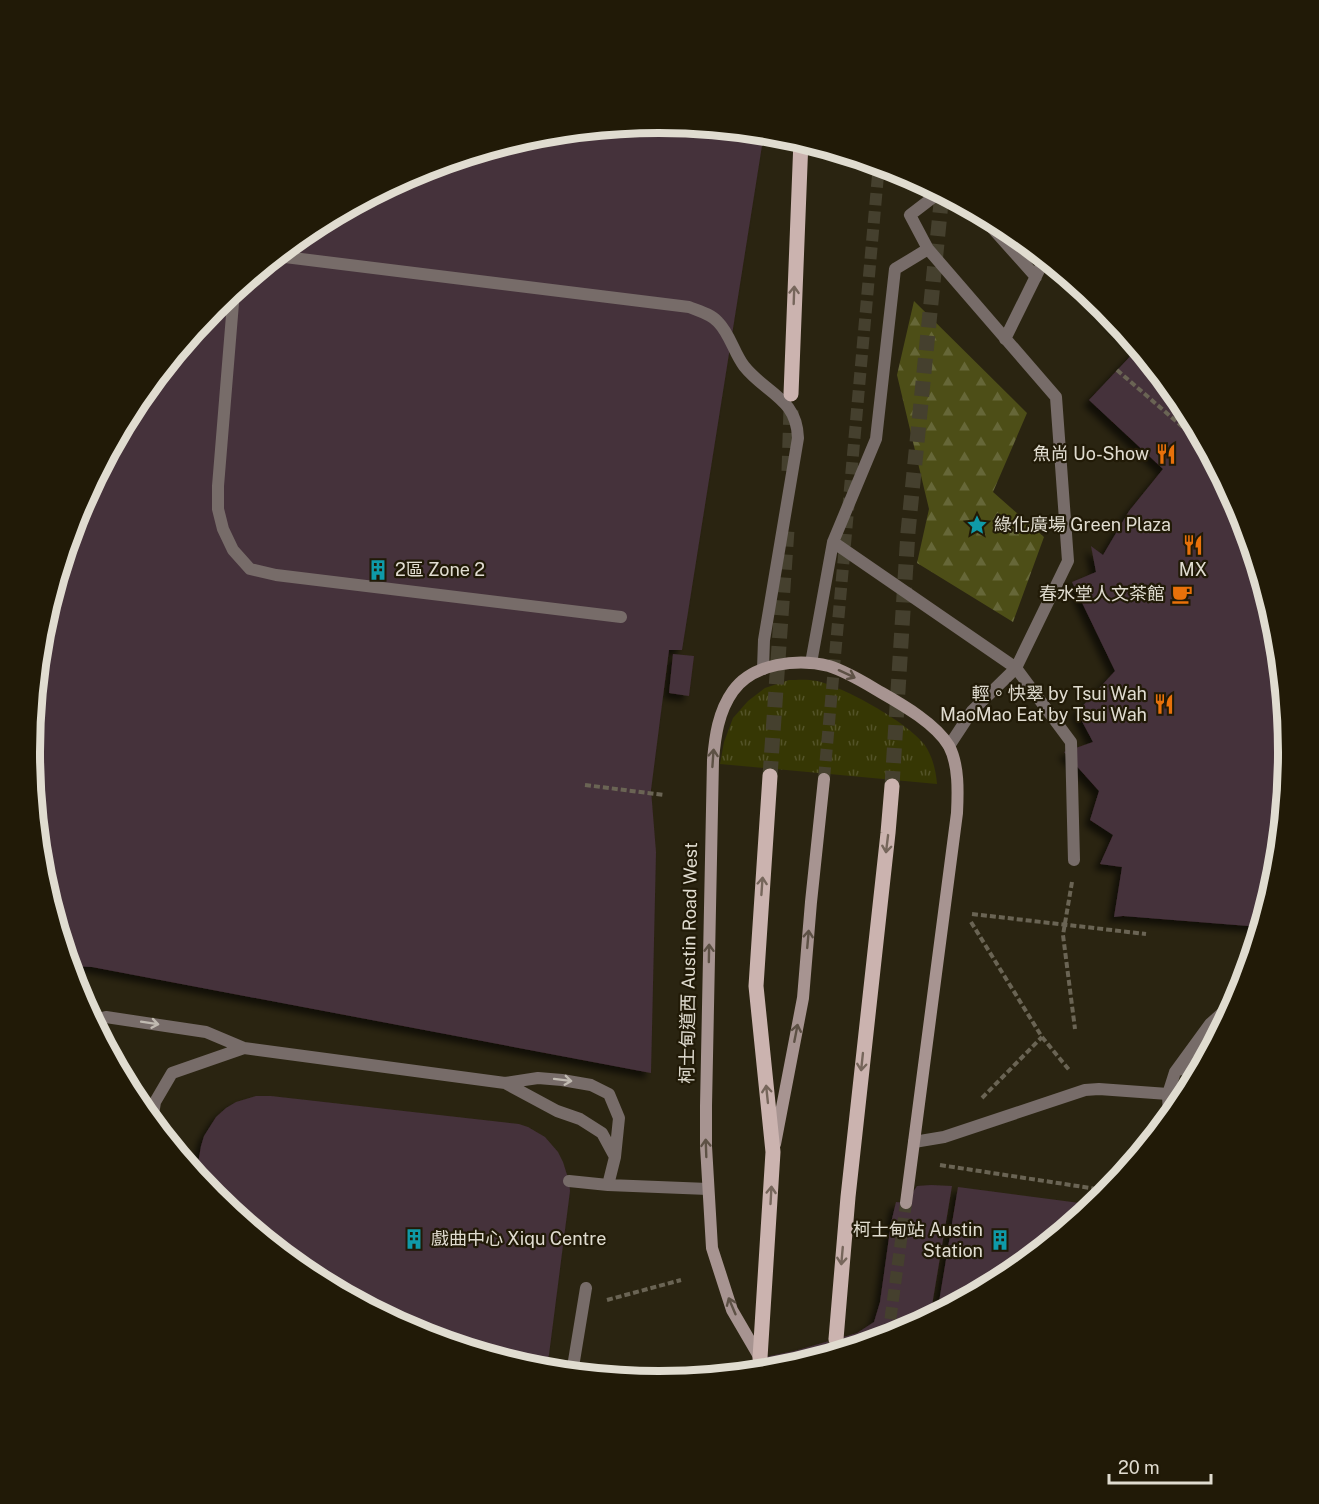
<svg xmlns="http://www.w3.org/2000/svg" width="1319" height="1504" font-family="'Public Sans','Noto Sans TC',sans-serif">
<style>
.grass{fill:url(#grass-tufts)}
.forest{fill:url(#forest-firs)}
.building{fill:#45313b;filter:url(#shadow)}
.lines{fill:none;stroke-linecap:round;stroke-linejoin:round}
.secondary-tunnel{stroke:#45402e;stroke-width:12;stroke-dasharray:12 6;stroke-linecap:butt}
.primary-tunnel{stroke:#45402e;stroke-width:15;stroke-dasharray:15 8;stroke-linecap:butt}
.path{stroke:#6a6454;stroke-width:4;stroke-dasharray:6 3;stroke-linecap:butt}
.lane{stroke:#776c69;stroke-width:12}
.street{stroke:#776c69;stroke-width:12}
.secondary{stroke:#a79491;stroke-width:12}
.primary{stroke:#cbb3af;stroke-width:15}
.oneway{stroke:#76665b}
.oneway2{stroke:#5d5145}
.oneway3{stroke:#c0bab1}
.labels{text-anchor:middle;stroke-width:4.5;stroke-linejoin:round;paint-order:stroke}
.poi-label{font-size:18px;fill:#e0dcd0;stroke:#211a07;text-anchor:end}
.street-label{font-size:18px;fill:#e0dcd0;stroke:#211a07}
.rim{fill:none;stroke:#e0dcd0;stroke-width:8}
</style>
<defs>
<pattern id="grass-tufts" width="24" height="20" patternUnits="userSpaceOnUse" patternTransform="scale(1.5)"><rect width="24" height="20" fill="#363704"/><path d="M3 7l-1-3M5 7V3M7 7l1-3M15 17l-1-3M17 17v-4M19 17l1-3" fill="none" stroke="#535328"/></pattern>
<pattern id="forest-firs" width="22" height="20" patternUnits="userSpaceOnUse" patternTransform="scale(1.5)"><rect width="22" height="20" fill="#4d4e17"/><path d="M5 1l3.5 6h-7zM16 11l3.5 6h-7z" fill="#666738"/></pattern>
<filter id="shadow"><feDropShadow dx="-5.5" dy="5.5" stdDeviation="3" flood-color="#0009"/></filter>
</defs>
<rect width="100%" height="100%" fill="#2a2411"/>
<path class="grass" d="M789,680C797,680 808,679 817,681C844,687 907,722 924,744C932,755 936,770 937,784L720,764L724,742L733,718L748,701L765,688Z"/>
<path class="forest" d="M914,301L1027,413L993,492L1044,537L1013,622L917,563L929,509L897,375Z"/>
<path class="building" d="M660,123L764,133L682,650H669L651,790L656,852L651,1073L92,967L70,966L42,874L30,752L42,629L78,511L136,402L215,307L310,228L419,170L537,135Z
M1088,293L1105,307L1133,341L1132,343L1087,294Z
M1138,348L1183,403L1241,511L1277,630L1289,752L1277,875L1261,927L1123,916L1114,917L1122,867L1100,864L1113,835L1090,820L1099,791L1064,752L1093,742L1077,712L1115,671L1072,582L1096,572L1091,546L1103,555L1129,511L1163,469L1089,400Z
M673,654L694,656L689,696L669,693Z
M256,1096H271L519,1124L528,1127L545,1137L558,1152L563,1162L569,1181L570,1191L547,1370L536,1369L418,1333L309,1275L214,1197L196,1175L201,1146L204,1136L216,1117L226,1108L236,1102Z
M931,1185L952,1186L930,1317L900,1334L782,1369L709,1377L723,1370L760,1358L794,1351L857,1333L874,1322L880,1302L891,1223L896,1202L906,1203L917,1186Z
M958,1187L1095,1205L1009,1276L937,1314Z"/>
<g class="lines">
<path class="secondary-tunnel" d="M824,779L879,164
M888,1337L906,1203"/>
<path class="primary-tunnel" d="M789,471L791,408
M770,776L787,530
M892,786L908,532L942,193
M834,1354L836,1339
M760,1372V1358"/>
<path class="path" d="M1117,370L1207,448
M585,785L664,795
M1072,882L1063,935L1075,1029
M972,914L1146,934
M971,922L1042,1037L1070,1071
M982,1098L1042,1037
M940,1165L1110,1191
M607,1300L681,1280"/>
<path class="lane" d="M277,256L689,307C699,311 711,314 718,322C730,334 734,353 744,366C765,393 797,398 798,438L764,640L763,669
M234,291L218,486V509L223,529L233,550L250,569L276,575L621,617
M93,1021L106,1017L206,1032L244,1048L505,1083L538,1078L562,1080L591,1085L609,1094L619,1118L615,1157L608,1185
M1176,1071L1205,1060
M505,1083L557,1111L580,1119L602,1133L615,1157
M1169,1118L1168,1094L1175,1072L1210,1024L1238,999
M152,1121L155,1102L172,1073L244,1048
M569,1181L608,1185L708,1189"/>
<path class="street" d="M978,212L1036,277
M928,249L1056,397L1068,561L1016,668L972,711L949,746
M1005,339L1045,258
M833,542L1016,668L1071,742L1074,860
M811,663L833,542L876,439L895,269L928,249L910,215L940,192
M914,1142L944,1137L1085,1090L1099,1089L1168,1094
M572,1373L586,1288"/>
<path class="secondary" d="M775,1144L803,998L811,902L824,779
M760,1358L732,1310L712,1248L706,1146V1106L713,760C715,737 718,712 733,691C753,663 798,658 829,666C848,672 865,683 882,693C903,705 936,724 949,746C959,765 958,792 957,813L906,1203"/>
<path class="primary" d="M791,394L801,140
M836,1339L848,1197L888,833L892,786
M760,1358L773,1152L756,986L770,776"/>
</g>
<defs><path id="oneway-shaft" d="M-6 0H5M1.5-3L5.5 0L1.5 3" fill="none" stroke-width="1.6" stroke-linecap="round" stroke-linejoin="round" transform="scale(1.5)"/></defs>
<g class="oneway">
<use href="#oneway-shaft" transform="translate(794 295) rotate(-88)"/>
<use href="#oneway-shaft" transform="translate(887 844) rotate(97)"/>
<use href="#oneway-shaft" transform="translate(762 886) rotate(-86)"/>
<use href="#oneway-shaft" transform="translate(862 1062) rotate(96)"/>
<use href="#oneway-shaft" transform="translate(767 1094) rotate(-96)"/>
<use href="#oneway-shaft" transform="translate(771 1195) rotate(-87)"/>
<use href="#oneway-shaft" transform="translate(842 1256) rotate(95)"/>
</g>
<g class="oneway2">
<use href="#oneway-shaft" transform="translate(847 674) rotate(25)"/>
<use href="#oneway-shaft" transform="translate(713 758) rotate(-86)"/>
<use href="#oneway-shaft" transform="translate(808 939) rotate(-85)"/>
<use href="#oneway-shaft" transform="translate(709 953) rotate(-89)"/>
<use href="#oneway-shaft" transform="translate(796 1033) rotate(-79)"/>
<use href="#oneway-shaft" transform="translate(706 1148) rotate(-92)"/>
<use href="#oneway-shaft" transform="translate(732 1306) rotate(-113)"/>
</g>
<g class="oneway3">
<use href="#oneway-shaft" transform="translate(150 1023) rotate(9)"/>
<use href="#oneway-shaft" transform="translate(563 1080) rotate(7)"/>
</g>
<defs>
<g id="restaurant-bare" transform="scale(1.62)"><path d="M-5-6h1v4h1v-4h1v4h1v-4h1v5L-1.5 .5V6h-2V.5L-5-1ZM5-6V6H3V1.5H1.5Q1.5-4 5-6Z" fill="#e8710a" stroke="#211a07" stroke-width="2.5" paint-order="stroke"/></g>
<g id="sight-bare" transform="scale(1.62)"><path d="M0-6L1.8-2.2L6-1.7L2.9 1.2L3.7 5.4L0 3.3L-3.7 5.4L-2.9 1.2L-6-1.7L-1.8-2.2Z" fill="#0f9aa8" stroke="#211a07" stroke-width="2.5" paint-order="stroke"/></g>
<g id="building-bare" transform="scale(1.62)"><path d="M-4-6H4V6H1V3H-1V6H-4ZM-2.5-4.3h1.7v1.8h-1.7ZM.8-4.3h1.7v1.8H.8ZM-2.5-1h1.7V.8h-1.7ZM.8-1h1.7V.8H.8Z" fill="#0f9aa8" stroke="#211a07" stroke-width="2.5" paint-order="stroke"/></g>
<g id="cafe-bare" transform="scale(1.62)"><path d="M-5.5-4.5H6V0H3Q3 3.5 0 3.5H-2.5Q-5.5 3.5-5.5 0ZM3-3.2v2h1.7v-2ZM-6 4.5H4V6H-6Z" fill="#e8710a" stroke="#211a07" stroke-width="2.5" paint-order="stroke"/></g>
</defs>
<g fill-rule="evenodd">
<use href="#restaurant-bare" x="1166" y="454"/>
<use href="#sight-bare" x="977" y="525"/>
<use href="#restaurant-bare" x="1193" y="545"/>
<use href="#building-bare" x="378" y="570"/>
<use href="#cafe-bare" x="1182" y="594"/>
<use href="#restaurant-bare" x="1164" y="704"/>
<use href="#building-bare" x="414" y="1239"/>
<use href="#building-bare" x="1000" y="1240"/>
</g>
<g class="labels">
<g class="poi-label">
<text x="1149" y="460">魚尚 Uo-Show</text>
<text x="994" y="531" text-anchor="start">綠化廣場 Green Plaza</text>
<text x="395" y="576" text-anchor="start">2區 Zone 2</text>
<text x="1193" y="576" text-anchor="middle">MX</text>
<text x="1165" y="600">春水堂人文茶館</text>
<text x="1147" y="700">輕。快翠 by Tsui Wah<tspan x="1147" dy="21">MaoMao Eat by Tsui Wah</tspan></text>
<text x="983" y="1236">柯士甸站 Austin<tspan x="983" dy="21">Station</tspan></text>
<text x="431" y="1245" text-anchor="start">戲曲中心 Xiqu Centre</text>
</g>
<g class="street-label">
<text transform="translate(689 963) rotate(-89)" y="6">柯士甸道西 Austin Road West</text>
</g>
</g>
<path d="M0 0H1319V1504H0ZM40 752a619 619 0 1 1 1238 0a619 619 0 1 1-1238 0Z" fill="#211a07" fill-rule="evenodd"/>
<path class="rim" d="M40 752a619 619 0 1 1 1238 0a619 619 0 1 1-1238 0Z"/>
<path d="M1109 1474v9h102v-9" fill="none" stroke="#e0dcd0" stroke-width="3"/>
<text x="1118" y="1474" font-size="18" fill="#e0dcd0" stroke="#211a07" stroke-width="4.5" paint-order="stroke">20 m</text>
</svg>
